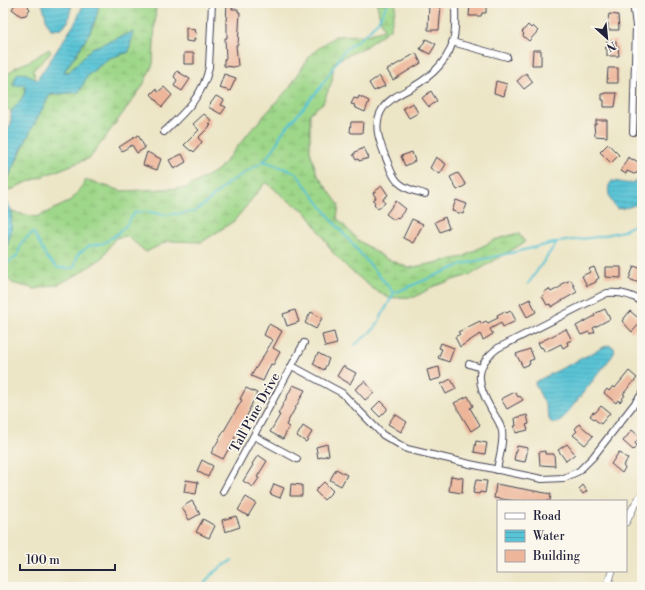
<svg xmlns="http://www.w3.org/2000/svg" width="645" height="590" font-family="'Libre Bodoni',serif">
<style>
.wetland{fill:url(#wetland-marsh);stroke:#607c62}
.water{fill:url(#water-rules);stroke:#3e7388}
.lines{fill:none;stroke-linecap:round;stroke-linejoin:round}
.stream{stroke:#5ac4d6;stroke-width:2}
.building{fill:#edb599}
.minor-casing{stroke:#403f50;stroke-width:8}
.tertiary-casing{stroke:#403f50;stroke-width:8}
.minor{stroke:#fff;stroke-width:6}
.tertiary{stroke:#fff;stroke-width:7}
.labels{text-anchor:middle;stroke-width:3.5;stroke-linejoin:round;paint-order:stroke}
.street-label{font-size:13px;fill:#22223b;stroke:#fbf7ec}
</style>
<defs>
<pattern id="wetland-marsh" width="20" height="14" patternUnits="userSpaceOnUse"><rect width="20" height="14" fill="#9fd78a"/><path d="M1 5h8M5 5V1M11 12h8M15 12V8" fill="none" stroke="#89b878"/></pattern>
<pattern id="water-rules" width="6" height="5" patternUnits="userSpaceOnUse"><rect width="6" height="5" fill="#5ac4d6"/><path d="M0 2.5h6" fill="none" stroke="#4ea8b9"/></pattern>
</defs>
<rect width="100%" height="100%" fill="#fbf7ec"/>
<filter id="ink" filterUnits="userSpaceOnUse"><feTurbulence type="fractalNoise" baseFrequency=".025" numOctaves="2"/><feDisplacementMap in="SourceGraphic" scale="8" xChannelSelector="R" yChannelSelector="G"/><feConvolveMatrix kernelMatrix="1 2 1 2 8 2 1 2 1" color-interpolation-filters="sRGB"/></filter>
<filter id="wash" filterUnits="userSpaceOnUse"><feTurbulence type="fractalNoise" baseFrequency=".012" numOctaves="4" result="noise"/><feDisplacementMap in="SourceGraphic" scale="16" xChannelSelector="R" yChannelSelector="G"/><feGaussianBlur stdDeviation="0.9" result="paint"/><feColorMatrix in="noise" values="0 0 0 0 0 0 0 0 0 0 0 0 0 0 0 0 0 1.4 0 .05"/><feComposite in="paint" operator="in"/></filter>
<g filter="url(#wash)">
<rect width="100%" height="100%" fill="#ece5c6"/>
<path class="wetland" d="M99,3H156L153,64L142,87L90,158L20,185L10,191L3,190L34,124L50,95L79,92L88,75L109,58L129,52L92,48L69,72H64C79,50 96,29 99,3Z
M377,3H395L396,6L390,29L365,47L334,62L332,81L323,103L310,113V151L317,174L339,205L337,218L358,240L385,258L409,268L463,257L494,240L518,233L525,242L472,274L434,286L415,297L389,298L372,288L349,269L333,253L318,229L305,211L286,199L266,182L234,221L202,242L168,241L146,252L127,236L115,238L102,258L80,273L59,284L35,289L12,283L3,274V258L11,233L12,212L37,217L71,201L86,180L122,191L186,188L219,169L252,129L290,87L311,54L335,36L367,35L384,30L379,14Z
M49,49L51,51L46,58L33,70L36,80L25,85C27,97 17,103 11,112L3,103V78L16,67L30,61Z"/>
<path class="water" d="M42,3H72L68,22L60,29H51L47,22Z
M84,3H99C96,31 78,49 64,72H69L92,48L133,32L129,52L109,58L88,75L79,92L50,95L34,124L3,188V138L11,124V112C17,103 27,96 25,85L13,86L16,75L18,73L27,74L37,80L75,23Z
M642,176V202L629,207L617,209C611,202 604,189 612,181C626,182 630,188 642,176Z
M3,192L12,212L11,233L3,258Z
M608,345C615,346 616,350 613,355L560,422L553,423L550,421L545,404L535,384V382Z"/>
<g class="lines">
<path class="stream" d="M264,161L275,147L281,134L320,88L344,51L368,32L378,21L388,3
M3,262L5,265L17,256L22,242L33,232L47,258L58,268H74L78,254L89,246L104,243L117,234L127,224L135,212H150L164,215L194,212L205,204L228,183L264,161L296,173L336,225L394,293
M528,284L557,242
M355,345L375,328L394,293L463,264L558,242L597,237L623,231L642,220
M203,587C207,575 223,567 232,560"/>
</g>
<g id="blocks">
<path class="building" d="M16,3H31L28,7L30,9L26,15L21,16L12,9Z
M227,3H233L232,9H238V12H240L238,45H236L238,66L233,67L224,66V59H226L225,38H227V23H226Z
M429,3H440L441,5L439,30H428Z
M470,4H486V13H482L481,16H469Z
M609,14L618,15L619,30H608V23L606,22L608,19Z
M528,25L531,28L533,26L538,31L529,41L524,37L523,35L524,34L522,32Z
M186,27L190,29L195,30L194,32H196L195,39H194V42L186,41Z
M426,39L436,44L430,54L420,49Z
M607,41H616V46H618L619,56H607V50L605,48L607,47Z
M533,50H541V65H532Z
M184,53H194V64H184Z
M416,53L421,63L393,80L387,70Z
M608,68H618V83H607Z
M177,71L190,79L182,91L174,86L177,80L174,77Z
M526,73L533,82L524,89L517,81Z
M224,74L236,78L230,91L219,88Z
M379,76L385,86L374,91L369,83Z
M496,81L507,84L504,96L494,93Z
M164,87L172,95L162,107L151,94L156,89L158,92Z
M431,91L437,101L429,107L422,98Z
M605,93H617L615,107H604V100H602V94H605Z
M216,96L224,100L221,105L226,107L221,114L208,107Z
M359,96L369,101L365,112L354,107L355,105L351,104L354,98L358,99Z
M413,103L418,113L409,118L403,108Z
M204,114L212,121L209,123L211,125L198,138L202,142L194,152L192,150L191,151L184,145L199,130L193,124Z
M596,120H607V137L595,136L594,124H596Z
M351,122H363L362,133H352L350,132Z
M138,135L145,148L137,153L132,145L122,151L119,147Z
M608,144L619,155L611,163L600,152Z
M364,148L369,158L359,161L358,159L356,160L353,154H355V152Z
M147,152L161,159L157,170L143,165Z
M412,152L415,161L405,166L401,156Z
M182,154L186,162L174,169L169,160Z
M436,157L446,164L440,174L430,168Z
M628,157L633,160V159L642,164L637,173L634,174L627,171L626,174L621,171Z
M458,173L466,185L457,190L450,177Z
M382,186L388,195L383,199L385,203L378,209L374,204L375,203L373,200L376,198L373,193Z
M456,200L467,204L463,214L452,211Z
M396,201L406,209L398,218L397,217L394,220L386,214Z
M445,217L449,228L440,232L435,222Z
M412,219L423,224L413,243L403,238Z
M634,266L642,269V284L629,279Z
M594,267L599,278L596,280V282L587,286L582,276L590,272L589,269Z
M605,267H621V278L605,277Z
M571,280L577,292L551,307L550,304L547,305L542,296L545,294L544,292L549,289L551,292L562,286L561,284Z
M530,299L536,312L527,317L520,304Z
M605,309L610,319L593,328L595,332L590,334L589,332L581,335L576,326L595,316L594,314Z
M295,310L299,322L287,326L283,314Z
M505,311L506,313L511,311L516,321L503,327L501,323L490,329L493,334L483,340L480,334L460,347L455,337L460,334L458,332L480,321L481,324L486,321L488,323L498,318L497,315Z
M630,311L642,321L632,332L622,321Z
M311,312L322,318L316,329L305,323Z
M269,324L282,331L273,348L280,352L273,365L271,364L263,381L251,376L273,340L264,335Z
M566,329L572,340L567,342L568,345L563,348L561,344L545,352L542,347L541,348L538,343Z
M334,332L337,344L325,347L322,335Z
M441,343L454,348L449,362L438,358L442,349L439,348Z
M530,349L534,359L529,361L530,364L523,367L516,354Z
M318,353L329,359L324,370L313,364Z
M343,366L356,373L350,384L337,376Z
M439,367L441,378L430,381L427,370Z
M629,371L637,378L623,394L625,395L620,402L618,400L616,403L604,393L607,389L609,391L613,386L615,388Z
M451,379L456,389L446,394L441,384Z
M365,381L374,393L365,400L355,389Z
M293,385L305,390L286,425L289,427L283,439L270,432L280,415L278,414Z
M246,388L257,393L249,410H250L223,459L211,453L242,400L240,399Z
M515,392L518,397L520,396L523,400L507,409L501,399Z
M468,396L473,406L470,408L480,425L471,431L454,403Z
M380,401L387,408V410L380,417L372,409Z
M601,406L610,413L601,424L590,416L593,412L595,413Z
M395,414L407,422L401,432L388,424Z
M527,415L529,424L526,425L528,430L516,433L514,426H516L515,418Z
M579,424L593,436L585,445L573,435L577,431L575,429Z
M303,426L312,432L306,442L297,436Z
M632,430L640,437L635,443L637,446L633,450L623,441Z
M476,441L487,443L485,454L474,452Z
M327,444L329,455L318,458L316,447Z
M567,444L575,454L566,461L558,450Z
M517,446L528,448L525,462L514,460Z
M545,451V454H554L555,466L540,465L539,452Z
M619,452L628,459L623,466L625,468L622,473L611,464Z
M258,455L267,461L257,477L259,478L253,487L243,481L253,465L252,464Z
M202,460L213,466L208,477L197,471Z
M336,469L347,475L341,486L330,480Z
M451,476L463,478L462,493L449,491Z
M186,480L198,482L196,494L184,492Z
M476,480L487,481L485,493L480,492L479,494L473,493Z
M324,482L333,491L324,500L315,491Z
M274,484L284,488L280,498L270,494Z
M291,484L302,485V496H290Z
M496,484L551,494L550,501H517L494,498Z
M583,485L587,491L583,494L579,489Z
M246,497L256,503L248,516L238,510Z
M192,501L200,514L189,520L182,507Z
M236,516L240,527L225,532L222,520Z
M203,519L215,526L209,538L196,532Z"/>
</g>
</g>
<g filter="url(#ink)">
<use href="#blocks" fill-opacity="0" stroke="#403f50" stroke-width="1"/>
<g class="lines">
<g class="minor-casing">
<path id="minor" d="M633,3L636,26L633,132
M452,42L507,57
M164,132C184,113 204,95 209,67L212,3
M425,194C415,191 405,189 398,182C393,177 390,169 388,163C381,145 371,126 383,108C390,98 402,93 413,87C432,76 450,59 454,37C456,26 455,14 455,3
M469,364L481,368
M292,366L342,393L383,435L407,449L470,464L542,479L564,478L579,471L593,457L642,394
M254,436L297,459
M497,470C499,457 504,443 502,431C500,422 495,416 491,409C477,385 473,366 498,348L607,293C620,292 631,294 642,302
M223,492L304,343"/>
</g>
<g class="tertiary-casing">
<path id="tertiary" d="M626,522L633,508L642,494
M607,587L612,571"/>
</g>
<use href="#minor" class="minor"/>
<use href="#tertiary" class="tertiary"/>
</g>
</g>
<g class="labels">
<g class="street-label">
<text transform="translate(254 412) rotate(-61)" y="5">Tall Pine Drive</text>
</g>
</g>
<rect width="645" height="590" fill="none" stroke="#fbf7ec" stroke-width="16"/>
<rect x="497" y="500" width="130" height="72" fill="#fbf7ec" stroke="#a4a2a5"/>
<rect x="505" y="513" width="20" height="6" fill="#ffffff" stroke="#a4a2a5"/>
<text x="533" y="520" font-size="12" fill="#22223b">Road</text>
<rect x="505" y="530" width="20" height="12" fill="url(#water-rules)" stroke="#a4a2a5"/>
<text x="533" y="540" font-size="12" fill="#22223b">Water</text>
<rect x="505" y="550" width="20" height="12" fill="#edb599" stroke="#a4a2a5"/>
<text x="533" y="560" font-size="12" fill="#22223b">Building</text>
<g transform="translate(607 38) rotate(153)" stroke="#fbf7ec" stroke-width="3" paint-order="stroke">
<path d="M0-3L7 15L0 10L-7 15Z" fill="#22223b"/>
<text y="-6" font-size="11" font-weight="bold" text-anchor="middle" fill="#22223b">N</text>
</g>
<path d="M20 564v6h95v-6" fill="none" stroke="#22223b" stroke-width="2"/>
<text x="26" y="564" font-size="12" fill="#22223b" stroke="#fbf7ec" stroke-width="3" paint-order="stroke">100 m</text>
</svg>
